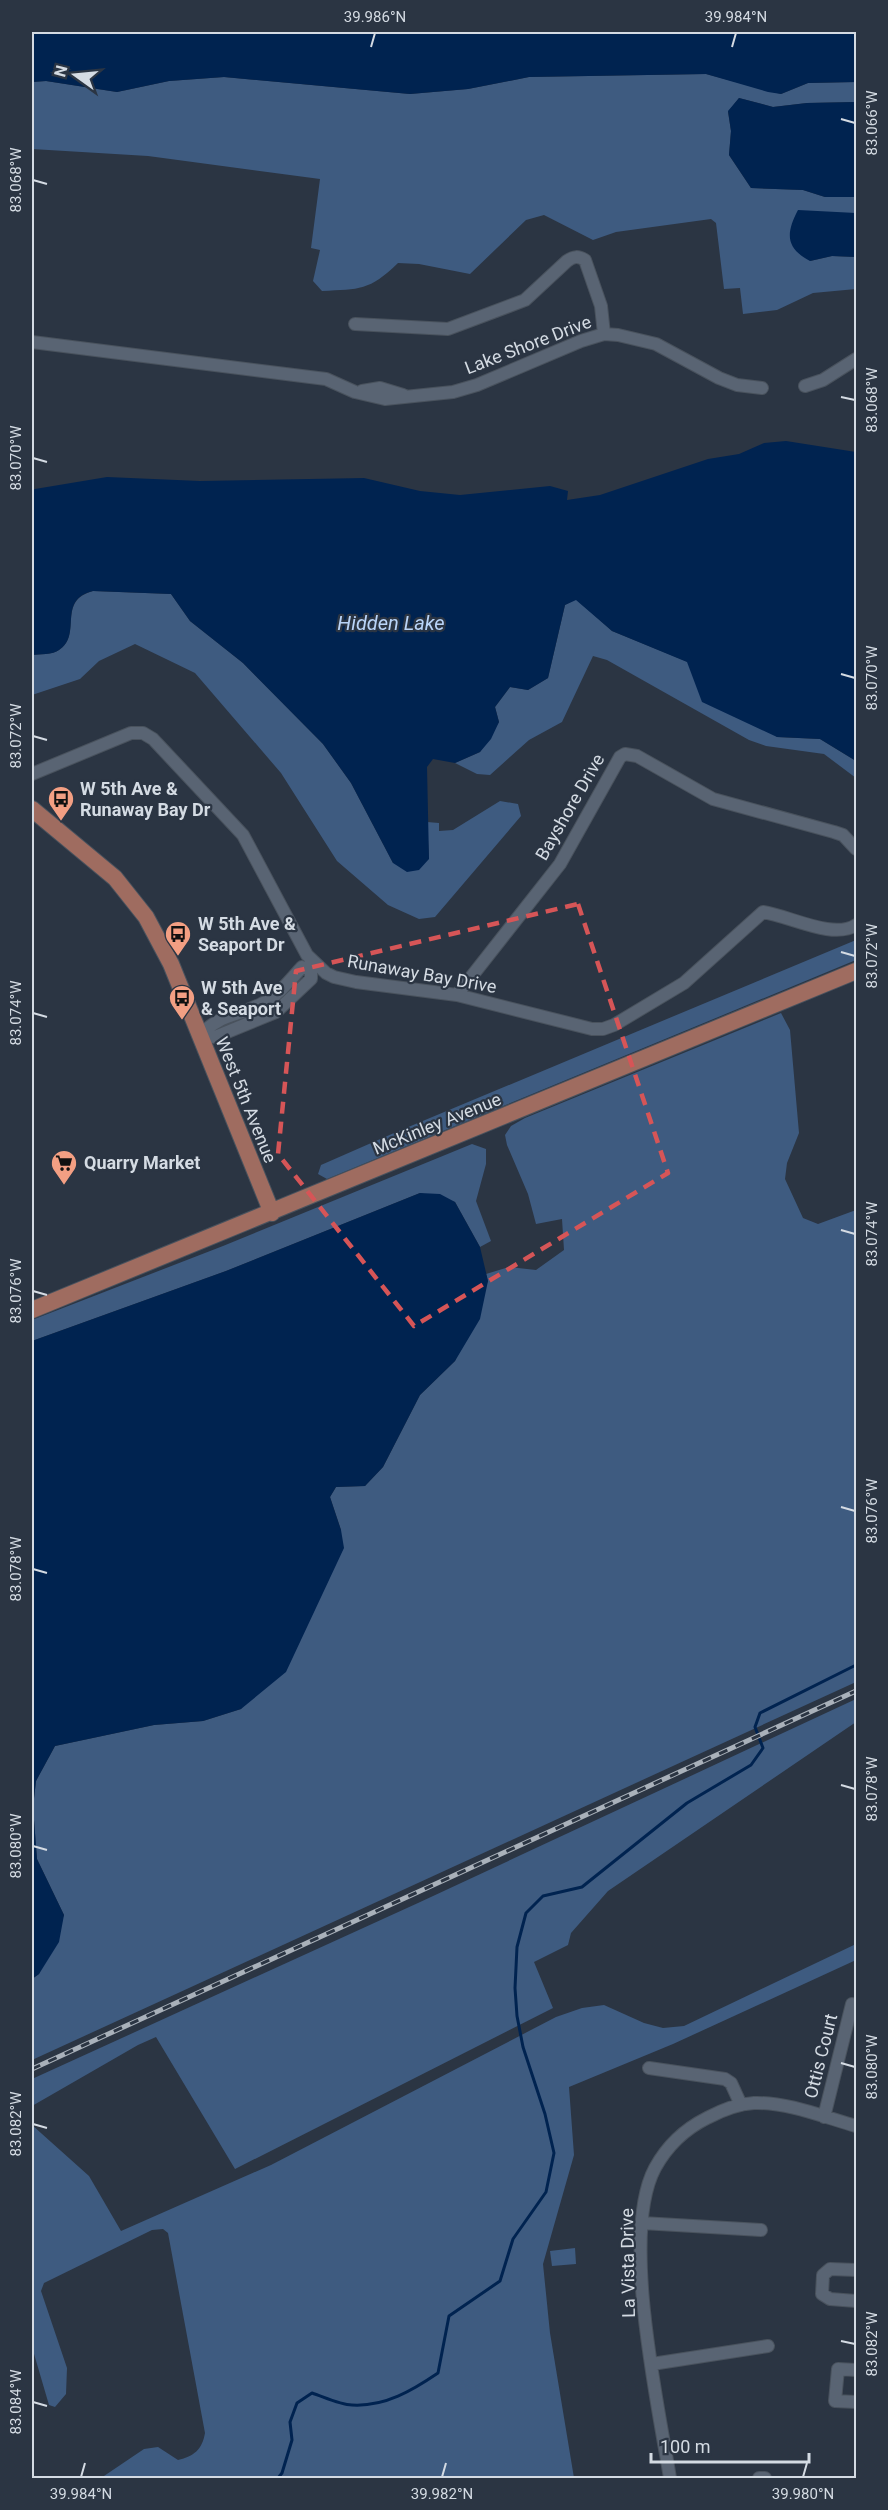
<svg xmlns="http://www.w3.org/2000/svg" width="888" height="2510" font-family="Roboto,sans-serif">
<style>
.green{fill:#3e5b80}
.water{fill:#002350}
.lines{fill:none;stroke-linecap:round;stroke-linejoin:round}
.stream{stroke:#002350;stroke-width:3}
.minor-casing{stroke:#49525d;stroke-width:14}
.major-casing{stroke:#49525d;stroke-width:18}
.minor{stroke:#596473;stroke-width:12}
.major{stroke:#9f6c60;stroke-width:16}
.rail-casing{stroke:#a9b1ba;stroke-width:5}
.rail{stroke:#2b3543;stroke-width:3;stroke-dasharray:9;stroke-linecap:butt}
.marked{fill:none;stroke:#d65557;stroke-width:4.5;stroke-dasharray:12 8;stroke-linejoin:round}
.ticks{fill:none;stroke:#d4dbe3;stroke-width:2}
.labels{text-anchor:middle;stroke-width:4.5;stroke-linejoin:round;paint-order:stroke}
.street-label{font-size:18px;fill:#d4dbe3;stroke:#2b3543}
.poi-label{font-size:18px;font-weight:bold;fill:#d4dbe3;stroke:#2b3543;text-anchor:start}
.water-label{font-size:20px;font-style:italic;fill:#b9d4f8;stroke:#2b3543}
.neatline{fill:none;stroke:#d4dbe3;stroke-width:2}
.ticks-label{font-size:15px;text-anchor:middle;fill:#d4dbe3}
</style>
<rect width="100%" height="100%" fill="#2b3543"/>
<path class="green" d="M706,74L781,94L808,83L856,82V102L807,103L773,107L739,98L728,112L731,131L729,155L751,188L803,190L825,197H856V213H847L810,261L832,256L856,257V289L813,293L777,310L743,314L740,288L724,289L716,223L711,219L616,232L593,240L544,215L526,220L470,274L419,264L398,263C369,291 360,289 322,291L313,281L320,250L311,248L320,179L148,156L32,149V82L46,81L117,92L169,81L224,77L410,94L468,89L529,77Z
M93,591L171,594L190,621L243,663L323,744L351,783L393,863L429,859L427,822L439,823V831L453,830L500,801L518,804L521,816L435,917L419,919L388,905L337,861L281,773L195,673L135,644L99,661L80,679L32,695V655C39,654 53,655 59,650C83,635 56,601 93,591Z
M576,599L612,631L688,662L777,737L820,739L856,761V778L824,754L766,746L749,740L607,660L593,656L562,722L529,740L490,775L477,774L455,763L480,752L499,722L495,707L510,687L528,690L548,678L565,605Z
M856,940V960L327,1179L318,1174L321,1165L394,1133Z
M781,1013L790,1030L799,1133L787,1163L785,1179L803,1218L818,1224L856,1210V1682L32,2060V1979L39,1974L64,1915L37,1859L33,1807L36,1781L55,1746L154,1725L203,1721L241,1709L341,1530L330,1497L336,1487L365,1486L383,1467L420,1395L455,1361L488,1281L486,1274L509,1267L536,1270L564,1250L562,1219L536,1224L528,1194L507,1145L505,1135L511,1126L525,1118Z
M472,1144L486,1149V1164L476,1201L491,1241L480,1247L455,1202L420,1193L226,1271L32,1341V1320L223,1246Z
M856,1699V1722L608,1891L571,1933L568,1945L534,1962L553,2008L235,2169L156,2037L138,2045L32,2106V2079L418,1903Z
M856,1944V1960L673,2044L569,2087L574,2155L543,2264L550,2333L574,2478H101L144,2449L158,2447L178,2460C194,2456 202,2450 205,2433L168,2233L163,2229L152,2230L44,2283L41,2291L67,2368L66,2394L55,2407L49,2405L32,2347V2125L89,2176L121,2231L271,2165L556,2017L582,2008L604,2005L644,2023L663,2028L684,2026Z
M575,2248L576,2264L552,2266L550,2251Z"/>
<path class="water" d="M32,32H856V82L808,83L781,94L768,92L706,74L529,77L468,89L410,94L224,77L169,81L117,92L46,81L32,82Z
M739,98L773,107L807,103L856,102V197H825L803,190L751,188L729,155L731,131L728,111Z
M798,210L856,213V257L832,256L810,261C785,248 786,233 798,210Z
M786,441L856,452V761L820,739L777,737L702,702L687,662L612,631L576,600L565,605L548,678L528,690L510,687L495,707L499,722L491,739L480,752L455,763L433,759L427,767L429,859L419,870L407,872L393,863L351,783L323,744L243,663L190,621L171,594L93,591C56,600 83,635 59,650C53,655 39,654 32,655V490L35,489L107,477L200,481L364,478L420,491L460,495L550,486L568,491L567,500L600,495L708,459L739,454L764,443Z
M420,1193L440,1194L455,1202L480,1247L488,1281L480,1319L455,1361L420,1395L383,1467L365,1486L336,1487L330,1497L341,1530L344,1548L286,1672L241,1709L203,1721L154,1725L55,1746L36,1781L33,1807L37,1859L64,1915L59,1942L39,1974L32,1979V1341L226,1271Z"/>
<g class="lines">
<path class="stream" d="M278,2478L282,2473L292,2440L290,2422L297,2403L312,2393C324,2397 340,2405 352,2405C385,2407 413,2390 438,2373L449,2316L500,2281L513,2239L546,2192L554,2153L545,2114L523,2047L517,2016L515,1988L517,1947L526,1913L543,1896L582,1887L687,1803L751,1765L763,1748L755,1727L760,1713L856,1665"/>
<g class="minor-casing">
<path id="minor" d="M355,324L448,329L525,300L567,261C574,256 578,256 585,260L601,306L604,334
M32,342L326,379L355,392L385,399L453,392L477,385L581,341L604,334L618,335L656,344L719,378L737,385L762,388
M805,386L823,380L856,359
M362,391L380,388L403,395
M32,774L131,733H143L153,739L243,835L307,955L326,973L334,977L356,982L457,995L592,1029H603L614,1025L684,983L763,912C790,916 833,940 856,925
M457,995L560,864L620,757L625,754L637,756L713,799L834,832L843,835L856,849
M200,1036L215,1037L276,1012L311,979V969L315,964
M200,1036C218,1014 240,1016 263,1003C279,995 290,980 302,967L311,969
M649,2068L725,2079L731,2083L741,2105
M824,2117L852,2004
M642,2223L761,2230
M856,2270L830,2269L823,2275L822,2294L830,2299L856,2301
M652,2364L768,2346
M856,2370L838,2369L835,2401L856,2402
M670,2478C658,2404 620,2233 655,2168C667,2146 685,2129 707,2118C722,2110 737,2104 754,2103C788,2102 824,2117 856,2126
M759,2478H765"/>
</g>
<g class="major-casing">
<path id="major" d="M32,809L115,878L146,917L171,964L272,1213
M32,1310L856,971"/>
</g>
<use href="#minor" class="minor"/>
<use href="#major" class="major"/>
<g class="rail-casing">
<path id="rail" d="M32,2069L856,1691"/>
</g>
<use href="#rail" class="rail"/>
</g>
<path class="marked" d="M578,904L668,1173L414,1326L278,1154L296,971Z"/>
<path class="ticks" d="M371,47L375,33M732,47L736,33M841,119L855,123M33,180L47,184M841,397L855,400M33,458L47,462M841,674L855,678M33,736L47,740M841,952L855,956M33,1013L47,1017M841,1230L855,1234M33,1291L47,1295M841,1507L855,1511M33,1569L47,1573M841,1785L855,1789M33,1846L47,1850M841,2063L855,2067M33,2124L47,2128M841,2341L855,2344M33,2402L47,2406M81,2477L85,2463M442,2477L446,2463M803,2477L807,2463"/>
<defs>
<g id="bus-pin" transform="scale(1.35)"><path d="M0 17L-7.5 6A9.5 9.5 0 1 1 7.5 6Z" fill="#f39f83" stroke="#2b3543"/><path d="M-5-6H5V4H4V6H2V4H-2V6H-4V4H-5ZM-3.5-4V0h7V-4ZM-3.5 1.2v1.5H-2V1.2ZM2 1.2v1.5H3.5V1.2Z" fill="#111"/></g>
<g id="supermarket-pin" transform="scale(1.35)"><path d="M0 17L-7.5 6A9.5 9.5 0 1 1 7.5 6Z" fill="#f39f83" stroke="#2b3543"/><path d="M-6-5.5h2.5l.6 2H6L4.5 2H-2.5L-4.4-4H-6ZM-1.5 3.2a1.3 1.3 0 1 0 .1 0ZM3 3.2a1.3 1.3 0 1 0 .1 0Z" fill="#111"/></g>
</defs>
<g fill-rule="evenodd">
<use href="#bus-pin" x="61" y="799"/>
<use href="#bus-pin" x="178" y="934"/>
<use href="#bus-pin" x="182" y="998"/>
<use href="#supermarket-pin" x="64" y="1163"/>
</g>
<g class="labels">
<g class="street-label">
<text transform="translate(528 345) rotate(-21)" y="6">Lake Shore Drive</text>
<text transform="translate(570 807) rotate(-60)" y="6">Bayshore Drive</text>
<text transform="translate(422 974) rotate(10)" y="6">Runaway Bay Drive</text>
<text transform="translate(246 1100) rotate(68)" y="6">West 5th Avenue</text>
<text transform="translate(437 1124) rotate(-22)" y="6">McKinley Avenue</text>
<text transform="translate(821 2056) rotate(-76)" y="6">Ottis Court</text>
<text transform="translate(628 2263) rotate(-91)" y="6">La Vista Drive</text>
</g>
<g class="poi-label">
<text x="80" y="795">W 5th Ave &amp;<tspan x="80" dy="21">Runaway Bay Dr</tspan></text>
<text x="198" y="930">W 5th Ave &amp;<tspan x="198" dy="21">Seaport Dr</tspan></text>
<text x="201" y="994">W 5th Ave<tspan x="201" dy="21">&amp; Seaport</tspan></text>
<text x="84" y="1169">Quarry Market</text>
</g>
<g class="water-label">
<text x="391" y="630">Hidden Lake</text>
</g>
</g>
<rect width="888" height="2510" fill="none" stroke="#2b3543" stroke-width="66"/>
<g transform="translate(75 75) rotate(285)" stroke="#2b3543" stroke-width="4.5" paint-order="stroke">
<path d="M0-4.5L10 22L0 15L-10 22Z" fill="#d4dbe3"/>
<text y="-9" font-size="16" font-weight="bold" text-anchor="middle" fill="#d4dbe3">N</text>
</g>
<path d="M651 2453v9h158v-9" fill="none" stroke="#d4dbe3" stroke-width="3"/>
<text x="660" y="2453" font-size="18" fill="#d4dbe3" stroke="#2b3543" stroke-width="4.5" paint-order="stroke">100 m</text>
<rect x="33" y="33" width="822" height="2444" class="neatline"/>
<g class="ticks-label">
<text x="375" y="22">39.986°N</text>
<text x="736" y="22">39.984°N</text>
<text transform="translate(872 123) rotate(-90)" y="5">83.066°W</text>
<text transform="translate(16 180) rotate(-90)" y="5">83.068°W</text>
<text transform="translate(872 400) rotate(-90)" y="5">83.068°W</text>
<text transform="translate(16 458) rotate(-90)" y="5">83.070°W</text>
<text transform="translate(872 678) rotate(-90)" y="5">83.070°W</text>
<text transform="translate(16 736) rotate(-90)" y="5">83.072°W</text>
<text transform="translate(872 956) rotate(-90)" y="5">83.072°W</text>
<text transform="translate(16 1013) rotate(-90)" y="5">83.074°W</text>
<text transform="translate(872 1234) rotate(-90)" y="5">83.074°W</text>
<text transform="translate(16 1291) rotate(-90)" y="5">83.076°W</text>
<text transform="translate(872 1511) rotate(-90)" y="5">83.076°W</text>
<text transform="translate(16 1569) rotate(-90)" y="5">83.078°W</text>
<text transform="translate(872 1789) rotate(-90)" y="5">83.078°W</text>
<text transform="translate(16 1846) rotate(-90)" y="5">83.080°W</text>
<text transform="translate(872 2067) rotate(-90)" y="5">83.080°W</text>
<text transform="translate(16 2124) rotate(-90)" y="5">83.082°W</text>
<text transform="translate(872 2344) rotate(-90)" y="5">83.082°W</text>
<text transform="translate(16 2402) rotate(-90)" y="5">83.084°W</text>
<text x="81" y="2499">39.984°N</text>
<text x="442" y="2499">39.982°N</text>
<text x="803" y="2499">39.980°N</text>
</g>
</svg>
